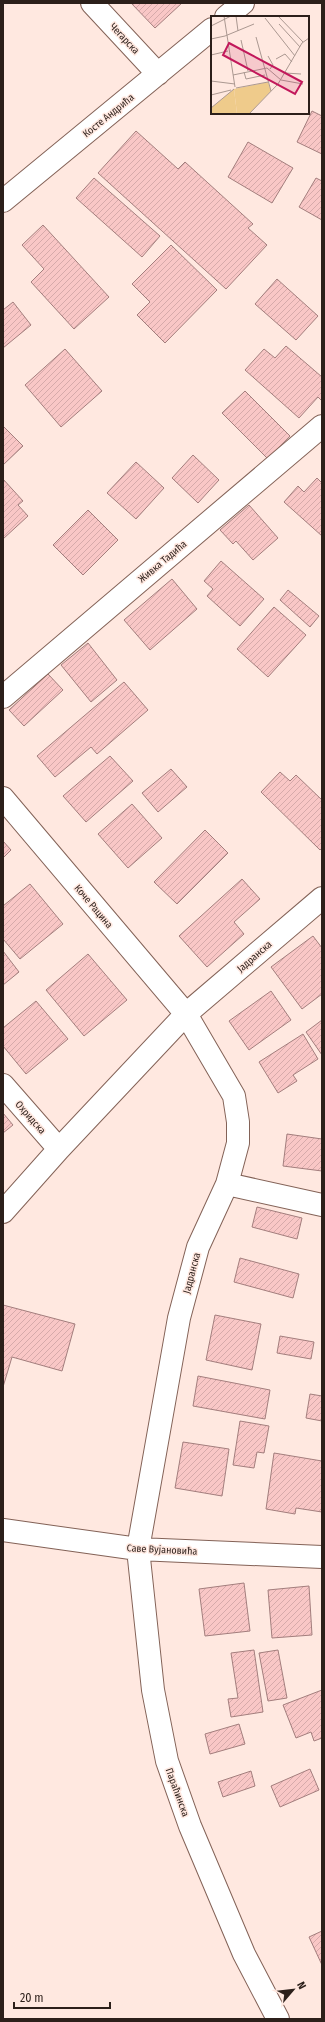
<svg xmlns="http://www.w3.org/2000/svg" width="325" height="2022" font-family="'Fira Sans Condensed',sans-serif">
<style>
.building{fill:url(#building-hatch);stroke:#a37e7d}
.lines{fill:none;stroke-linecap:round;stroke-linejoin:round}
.minor-casing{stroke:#836257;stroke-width:24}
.minor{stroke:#fff;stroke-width:22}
.labels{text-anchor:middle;stroke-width:3;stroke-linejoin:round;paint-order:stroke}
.street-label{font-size:10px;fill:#2c1f1a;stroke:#ffe8e0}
.inset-road{fill:none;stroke:#ab9891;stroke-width:1}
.view{fill:#c2185b;fill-opacity:0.15;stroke:#c2185b;stroke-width:2}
.inset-edge{fill:none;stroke:#2c1f1a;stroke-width:2}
</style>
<defs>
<pattern id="building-hatch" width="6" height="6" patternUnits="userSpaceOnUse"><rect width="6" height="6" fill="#f9c7c6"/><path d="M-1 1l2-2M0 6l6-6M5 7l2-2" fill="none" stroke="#d6aaaa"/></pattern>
</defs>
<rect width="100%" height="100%" fill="#ffe8e0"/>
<path class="building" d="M131,3H182L155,28Z
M312,111L322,116V154L297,142Z
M136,131L178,169L185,162L253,224L248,228L267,245L226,289L98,173Z
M248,142L293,168L272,203L228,177Z
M94,178L160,236L142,257L76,198Z
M316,178L322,181V220L299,207Z
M43,225L109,297L74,329L31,282L44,269L22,245Z
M171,245L217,290L165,343L137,315L150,302L132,284Z
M277,279L318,316L296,340L255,304Z
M13,302L31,325L3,348V310Z
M286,346L322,377V401L318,397L299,418L245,370L264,349L275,358Z
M65,349L102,391L61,427L25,385Z
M245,391L290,436L268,459L222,413Z
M3,426L23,446L3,465Z
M193,455L219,480L198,503L172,478Z
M136,462L164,488L136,519L107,493Z
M317,478L322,483V536L284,502L298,486L304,492Z
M3,479L23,501L18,505L28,516L3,539Z
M249,505L278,538L253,560L236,541L233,544L220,530Z
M88,510L118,540L83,575L53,545Z
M221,561L264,599L240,626L207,596L213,589L204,581Z
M172,579L197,609L150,650L124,620Z
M288,590L319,616L310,627L280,600Z
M274,607L306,635L268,677L237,649Z
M88,643L117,680L91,702L61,665Z
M48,674L63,690L24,726L9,710Z
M124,682L148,710L97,754L91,747L55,777L37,756Z
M110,756L133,781L86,822L63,796Z
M171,769L187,787L158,812L142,793Z
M280,772L290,781L296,775L322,800V848L320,850L261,792Z
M132,804L162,838L128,868L98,834Z
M205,830L228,853L177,904L154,882Z
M3,841L11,850L3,858Z
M242,879L260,899L234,922L244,934L207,967L179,936Z
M30,884L63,924L20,959L3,939V906Z
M313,936L322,948V994L302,1009L271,967Z
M3,951L19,972L3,985Z
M88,954L127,1000L84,1036L46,990Z
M271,991L291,1020L249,1050L229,1021Z
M36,1001L68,1039L26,1074L3,1046V1028Z
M322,1020V1055L306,1032Z
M303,1034L318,1059L293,1075L297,1081L278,1093L259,1062Z
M3,1113L13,1125L3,1133Z
M287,1134L322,1139V1171L283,1166Z
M257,1207L302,1218L297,1239L252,1227Z
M240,1258L299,1274L293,1298L234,1282Z
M3,1305L75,1324L62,1371L12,1357L3,1387Z
M215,1315L261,1324L252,1370L206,1360Z
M280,1336L314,1342L311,1359L277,1353Z
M198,1376L270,1390L265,1419L193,1406Z
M310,1394L322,1396V1421L306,1418Z
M240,1421L269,1426L264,1453L257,1452L254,1468L233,1465Z
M183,1442L229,1449L222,1496L175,1488Z
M274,1453L322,1461V1512L296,1508L295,1514L266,1509Z
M244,1583L250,1631L205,1636L199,1589Z
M309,1586L312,1635L272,1638L268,1590Z
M254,1650L263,1712L231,1717L228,1699L238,1698L231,1653Z
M278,1650L287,1698L268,1701L259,1653Z
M322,1690V1738L314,1741L311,1732L296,1738L283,1705Z
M239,1724L245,1744L210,1754L205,1734Z
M310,1769L319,1790L280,1807L271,1786Z
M251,1771L255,1786L223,1797L218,1782Z
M322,1931V1965L309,1937Z"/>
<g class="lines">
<g class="minor-casing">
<path id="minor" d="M92,3L158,74
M226,17L243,3
M3,201L212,29
M3,697L322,426
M3,798L186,1014L234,1096L238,1122V1143L227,1184L198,1247L179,1318L138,1549L153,1690L167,1761L190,1826L244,1954L278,2019
M3,1085L59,1149
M227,1184L322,1205
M3,1212L59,1149L186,1014L322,898
M3,1530L138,1549L322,1557"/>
</g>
<use href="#minor" class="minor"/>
</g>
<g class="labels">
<g class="street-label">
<text transform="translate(125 38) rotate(47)" y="4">Чегарска</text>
<text transform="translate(108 115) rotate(-39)" y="4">Косте Андрића</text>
<text transform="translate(162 561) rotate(-40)" y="4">Живка Тадића</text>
<text transform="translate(94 906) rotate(50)" y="4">Коче Рацина</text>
<text transform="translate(254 956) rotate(-41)" y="4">Јадранска</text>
<text transform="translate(31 1117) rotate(49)" y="4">Охридска</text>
<text transform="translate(191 1273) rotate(-75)" y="4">Јадранска</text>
<text transform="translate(162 1549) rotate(3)" y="4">Саве Вујановића</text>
<text transform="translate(178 1792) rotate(70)" y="4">Параћинска</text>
</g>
</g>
<g transform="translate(211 16)">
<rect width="98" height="98" fill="#ffe8e0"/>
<path d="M23,73L26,98H0V92Z" fill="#efcb8b"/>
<path d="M57,66L60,75L38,98H26L23,73Z" fill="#efcb8b"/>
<path class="inset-road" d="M13,0L24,71M25,0L27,15M67,0L92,26M54,2L84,40M68,8L89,31M0,10L20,0M45,21L60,75M0,23L14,20L43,8M30,24L37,55M0,39L17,35M57,40L62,49L59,53M65,43L74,38L81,46M33,56L35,63L54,59M74,57L90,58M22,59L56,52L70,64L92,68M0,65L24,68M25,72L57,66M0,79L20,74M0,92L23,73M38,98L67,68L91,27L98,22"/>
<path class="view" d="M18,27L91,66L84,78L12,39Z"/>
<rect width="98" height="98" class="inset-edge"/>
</g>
<rect width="325" height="2022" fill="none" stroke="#2c1f1a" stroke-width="8"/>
<g transform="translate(293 1990) rotate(62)" stroke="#ffe8e0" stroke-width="3" paint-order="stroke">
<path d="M0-3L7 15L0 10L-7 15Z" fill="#2c1f1a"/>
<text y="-6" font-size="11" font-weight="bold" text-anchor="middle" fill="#2c1f1a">N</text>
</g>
<path d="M14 2002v6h96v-6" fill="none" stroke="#2c1f1a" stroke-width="2"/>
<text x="20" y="2002" font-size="12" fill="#2c1f1a" stroke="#ffe8e0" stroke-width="3" paint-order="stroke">20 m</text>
</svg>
